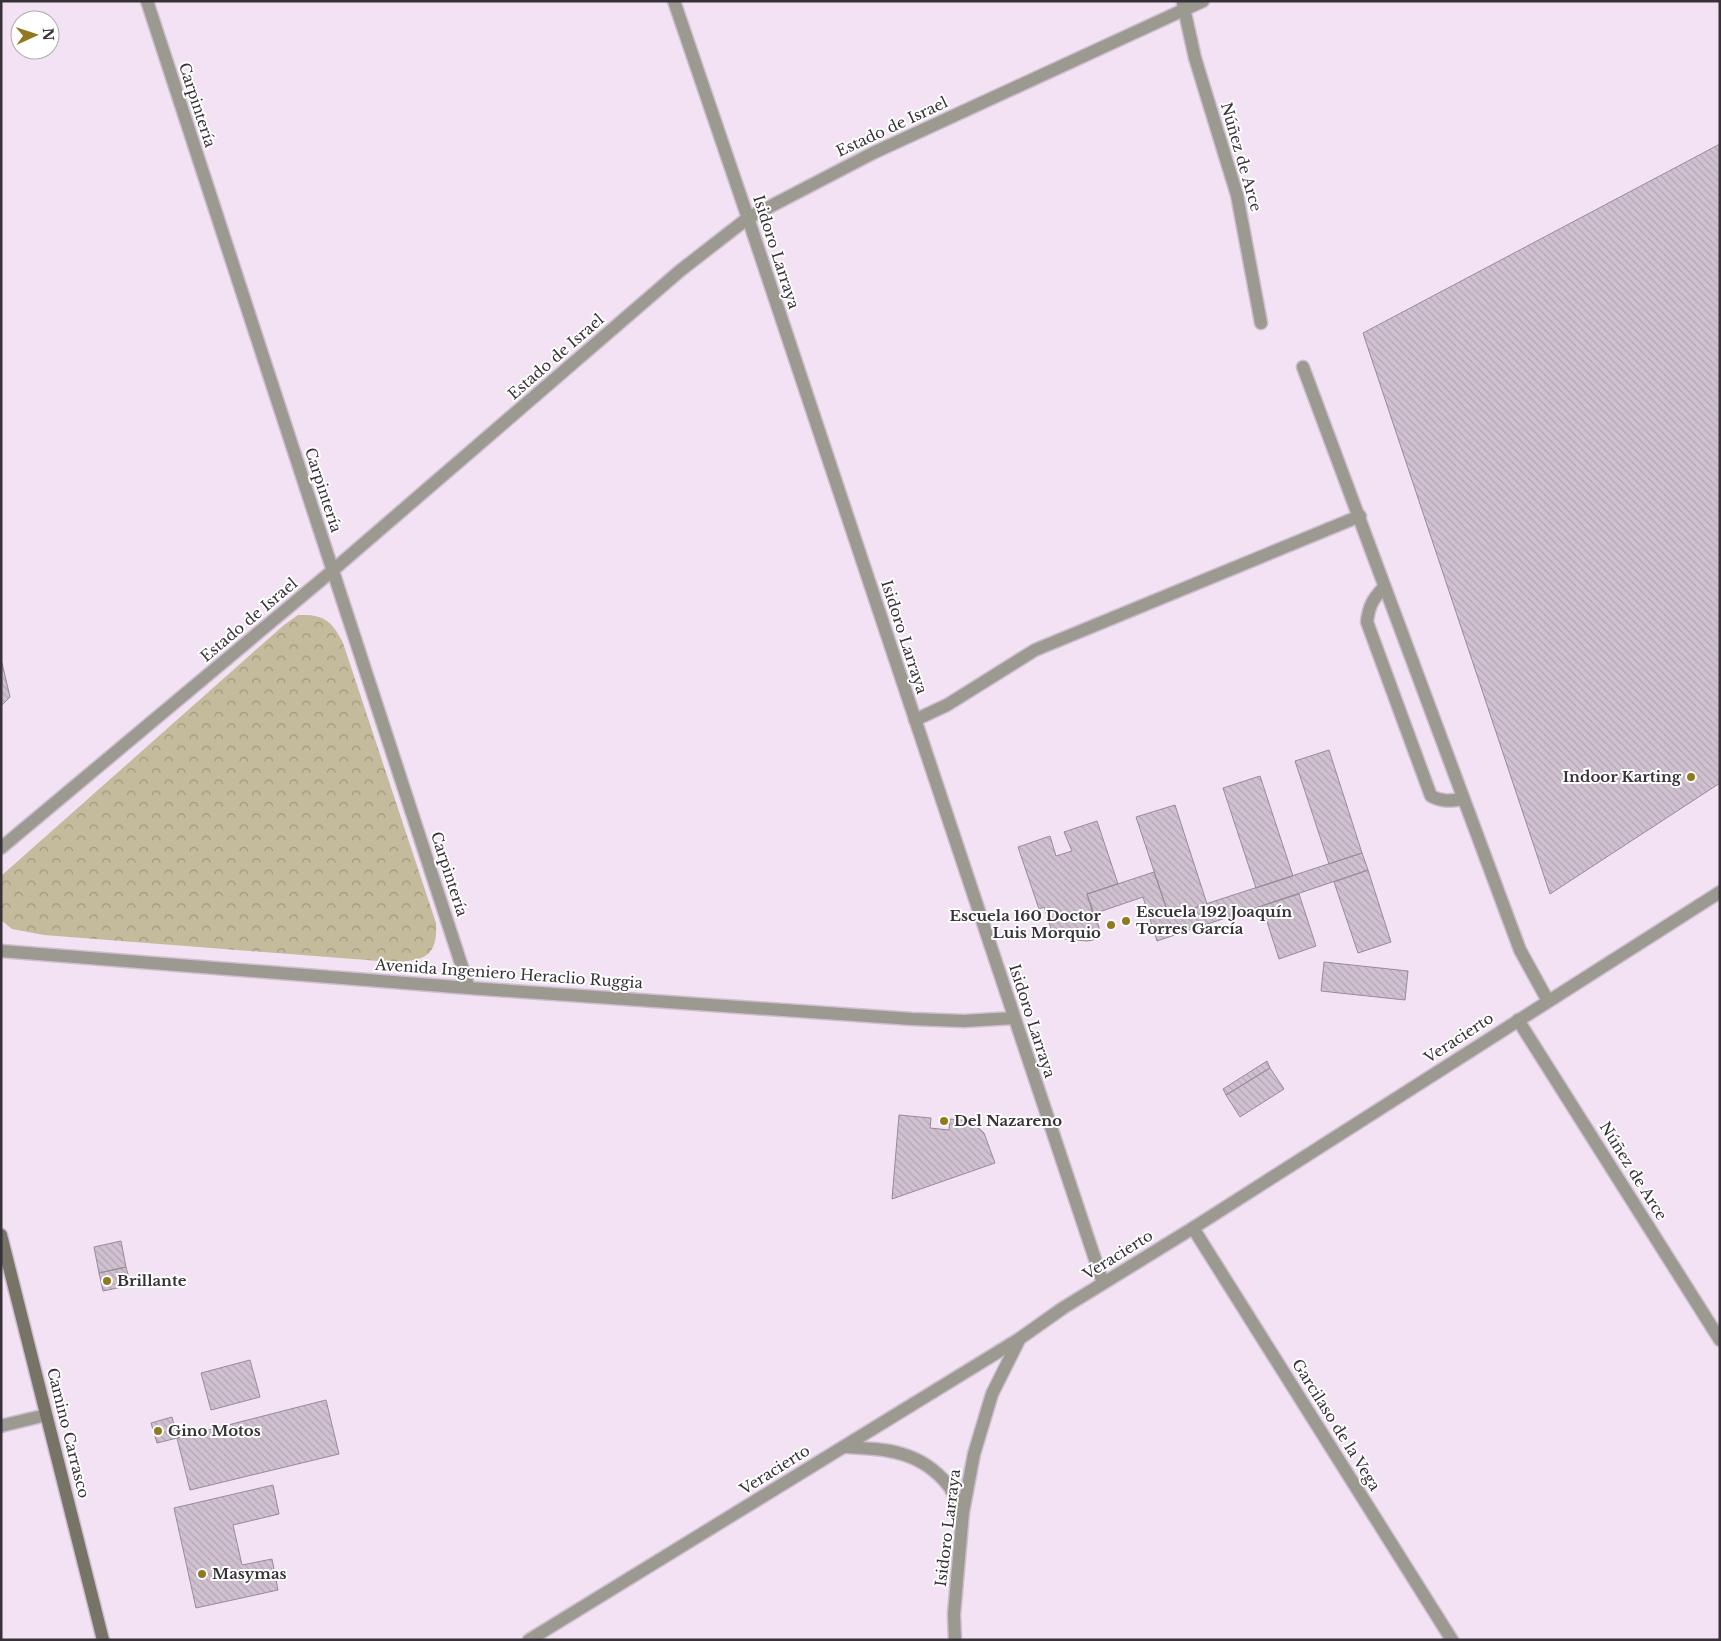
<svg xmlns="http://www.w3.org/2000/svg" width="1721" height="1641" font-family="'Libre Baskerville',serif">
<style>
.forest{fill:url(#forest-crowns)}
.building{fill:url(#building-back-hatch);stroke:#998a9a}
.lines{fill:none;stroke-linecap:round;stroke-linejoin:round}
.service-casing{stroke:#cdbfce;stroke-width:15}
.minor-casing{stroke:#cdbfce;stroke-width:15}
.tertiary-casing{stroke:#cdbfce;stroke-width:15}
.secondary-casing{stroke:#cdbfce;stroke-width:15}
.service{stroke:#9c9990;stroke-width:12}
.minor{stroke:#9c9990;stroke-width:12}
.tertiary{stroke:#9c9990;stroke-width:12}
.secondary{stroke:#777367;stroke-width:12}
.poi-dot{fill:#927920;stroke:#fff;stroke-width:2}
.labels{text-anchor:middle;stroke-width:4;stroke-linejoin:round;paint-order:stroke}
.street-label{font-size:15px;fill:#373138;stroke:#fff}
.poi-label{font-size:15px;font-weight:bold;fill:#373138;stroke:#fff;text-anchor:start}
</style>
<defs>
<pattern id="forest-crowns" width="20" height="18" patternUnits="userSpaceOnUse" patternTransform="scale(1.25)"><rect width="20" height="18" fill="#c4ba9c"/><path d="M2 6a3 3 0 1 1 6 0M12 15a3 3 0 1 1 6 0" fill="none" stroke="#a09880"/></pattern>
<pattern id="building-back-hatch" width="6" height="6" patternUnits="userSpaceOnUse" patternTransform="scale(1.25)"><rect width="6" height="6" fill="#d0c1d1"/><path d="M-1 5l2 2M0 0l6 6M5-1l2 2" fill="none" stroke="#b3a6b4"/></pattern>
</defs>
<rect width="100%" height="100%" fill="#f2e2f3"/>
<path class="forest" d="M298,615C324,614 332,621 343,643L436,923C438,958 423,961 392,962L44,935L12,929L1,920V876L284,625Z"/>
<path class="building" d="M1720,144V783L1550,894L1363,333Z
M2,663L10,697L1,706V663Z
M1329,750L1362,853L1329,864L1295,761Z
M1260,776L1293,876L1256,888L1223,788Z
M1175,805L1207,904L1169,916L1136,817Z
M1097,821L1118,884L1087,894L1099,927L1098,936L1093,940L1087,941L1054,938L1044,907L1039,909L1018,847L1050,836L1056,856L1072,851L1064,832Z
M1362,853L1368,870L1157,941L1143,897L1093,914L1087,894L1154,872L1169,916Z
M1368,870L1391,942L1358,953L1334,882Z
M1299,894L1316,946L1279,959L1262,906Z
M1324,962L1408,971L1405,1000L1321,991Z
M1267,1061L1270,1068L1226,1095L1223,1089Z
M1270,1068L1284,1089L1240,1117L1226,1095Z
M899,1115L931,1118L930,1128L949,1130L950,1119L971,1121L984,1133L995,1163L892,1199Z
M121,1241L126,1267L99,1273L94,1247Z
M126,1267L131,1285L103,1291L99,1273Z
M250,1360L260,1397L211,1410L201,1373Z
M326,1400L339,1454L190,1490L177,1438Z
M172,1417L177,1438L157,1443L151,1423Z
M273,1485L279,1514L233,1525L242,1565L272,1559L278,1590L196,1608L174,1508Z"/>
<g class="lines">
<g class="service-casing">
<path id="service" d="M1303,367C1377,561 1446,756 1520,950L1548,1001
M1384,587C1373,599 1369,605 1367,622L1431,796C1442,802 1451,801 1463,799
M915,720L947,705L1035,650L1360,516"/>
</g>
<g class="minor-casing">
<path id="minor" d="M147,1L469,988
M674,1L748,218L1103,1283
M1183,4L1195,58L1237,195L1261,323
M1,848L332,571L681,270L748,218L873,153L1203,1
M1,951L469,988L912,1019L964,1021L1014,1018
M1518,1020L1720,1340
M1193,1228L1452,1640
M1,1426L46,1415"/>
</g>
<g class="tertiary-casing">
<path id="tertiary" d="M844,1447C885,1449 920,1450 948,1485C954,1493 958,1504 963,1512
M529,1640L1019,1339L1063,1308L1193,1228L1720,892
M955,1640L954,1614L963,1512L974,1454L992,1394L1019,1340"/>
</g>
<g class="secondary-casing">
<path id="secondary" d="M1,1235L103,1640"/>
</g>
<use href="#service" class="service"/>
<use href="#minor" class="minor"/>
<use href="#tertiary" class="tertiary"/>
<use href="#secondary" class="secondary"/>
</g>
<g class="poi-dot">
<circle cx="1691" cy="777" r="5"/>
<circle cx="1126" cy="921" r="5"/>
<circle cx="1111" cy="925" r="5"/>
<circle cx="944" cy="1121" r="5"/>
<circle cx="107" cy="1281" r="5"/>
<circle cx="158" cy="1431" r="5"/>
<circle cx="202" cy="1574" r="5"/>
</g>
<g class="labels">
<g class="street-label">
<text transform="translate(197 105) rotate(72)" y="5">Carpintería</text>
<text transform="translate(892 127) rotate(-25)" y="5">Estado de Israel</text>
<text transform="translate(1241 157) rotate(74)" y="5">Núñez de Arce</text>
<text transform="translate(776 252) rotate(72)" y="5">Isidoro Larraya</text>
<text transform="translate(556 357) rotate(-41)" y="5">Estado de Israel</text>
<text transform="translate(323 490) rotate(72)" y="5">Carpintería</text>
<text transform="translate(249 620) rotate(-40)" y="5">Estado de Israel</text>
<text transform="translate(904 637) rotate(72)" y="5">Isidoro Larraya</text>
<text transform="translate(449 874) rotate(72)" y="5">Carpintería</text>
<text transform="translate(509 974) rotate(4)" y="5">Avenida Ingeniero Heraclio Ruggia</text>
<text transform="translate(1032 1021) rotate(72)" y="5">Isidoro Larraya</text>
<text transform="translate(1459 1038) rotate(-33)" y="5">Veracierto</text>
<text transform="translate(1633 1171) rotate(58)" y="5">Núñez de Arce</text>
<text transform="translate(1118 1255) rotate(-32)" y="5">Veracierto</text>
<text transform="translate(1336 1425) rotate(58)" y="5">Garcilaso de la Vega</text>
<text transform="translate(68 1433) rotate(76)" y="5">Camino Carrasco</text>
<text transform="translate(775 1470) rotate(-32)" y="5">Veracierto</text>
<text transform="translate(948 1528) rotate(-83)" y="5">Isidoro Larraya</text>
</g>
<g class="poi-label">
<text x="1681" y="782" text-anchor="end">Indoor Karting</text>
<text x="1136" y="917">Escuela 192 Joaquín<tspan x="1136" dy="17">Torres García</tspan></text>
<text x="1101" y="921" text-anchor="end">Escuela 160 Doctor<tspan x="1101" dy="17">Luis Morquio</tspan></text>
<text x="954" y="1126">Del Nazareno</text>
<text x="117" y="1286">Brillante</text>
<text x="168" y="1436">Gino Motos</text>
<text x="212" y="1579">Masymas</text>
</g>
</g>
<rect width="1721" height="1641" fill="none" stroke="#373138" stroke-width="5"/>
<g transform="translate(35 35) rotate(87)"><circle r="24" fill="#ffffff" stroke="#afadaf"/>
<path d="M0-4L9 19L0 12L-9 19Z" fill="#927920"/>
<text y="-8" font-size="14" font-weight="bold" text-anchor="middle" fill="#373138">N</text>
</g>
</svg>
